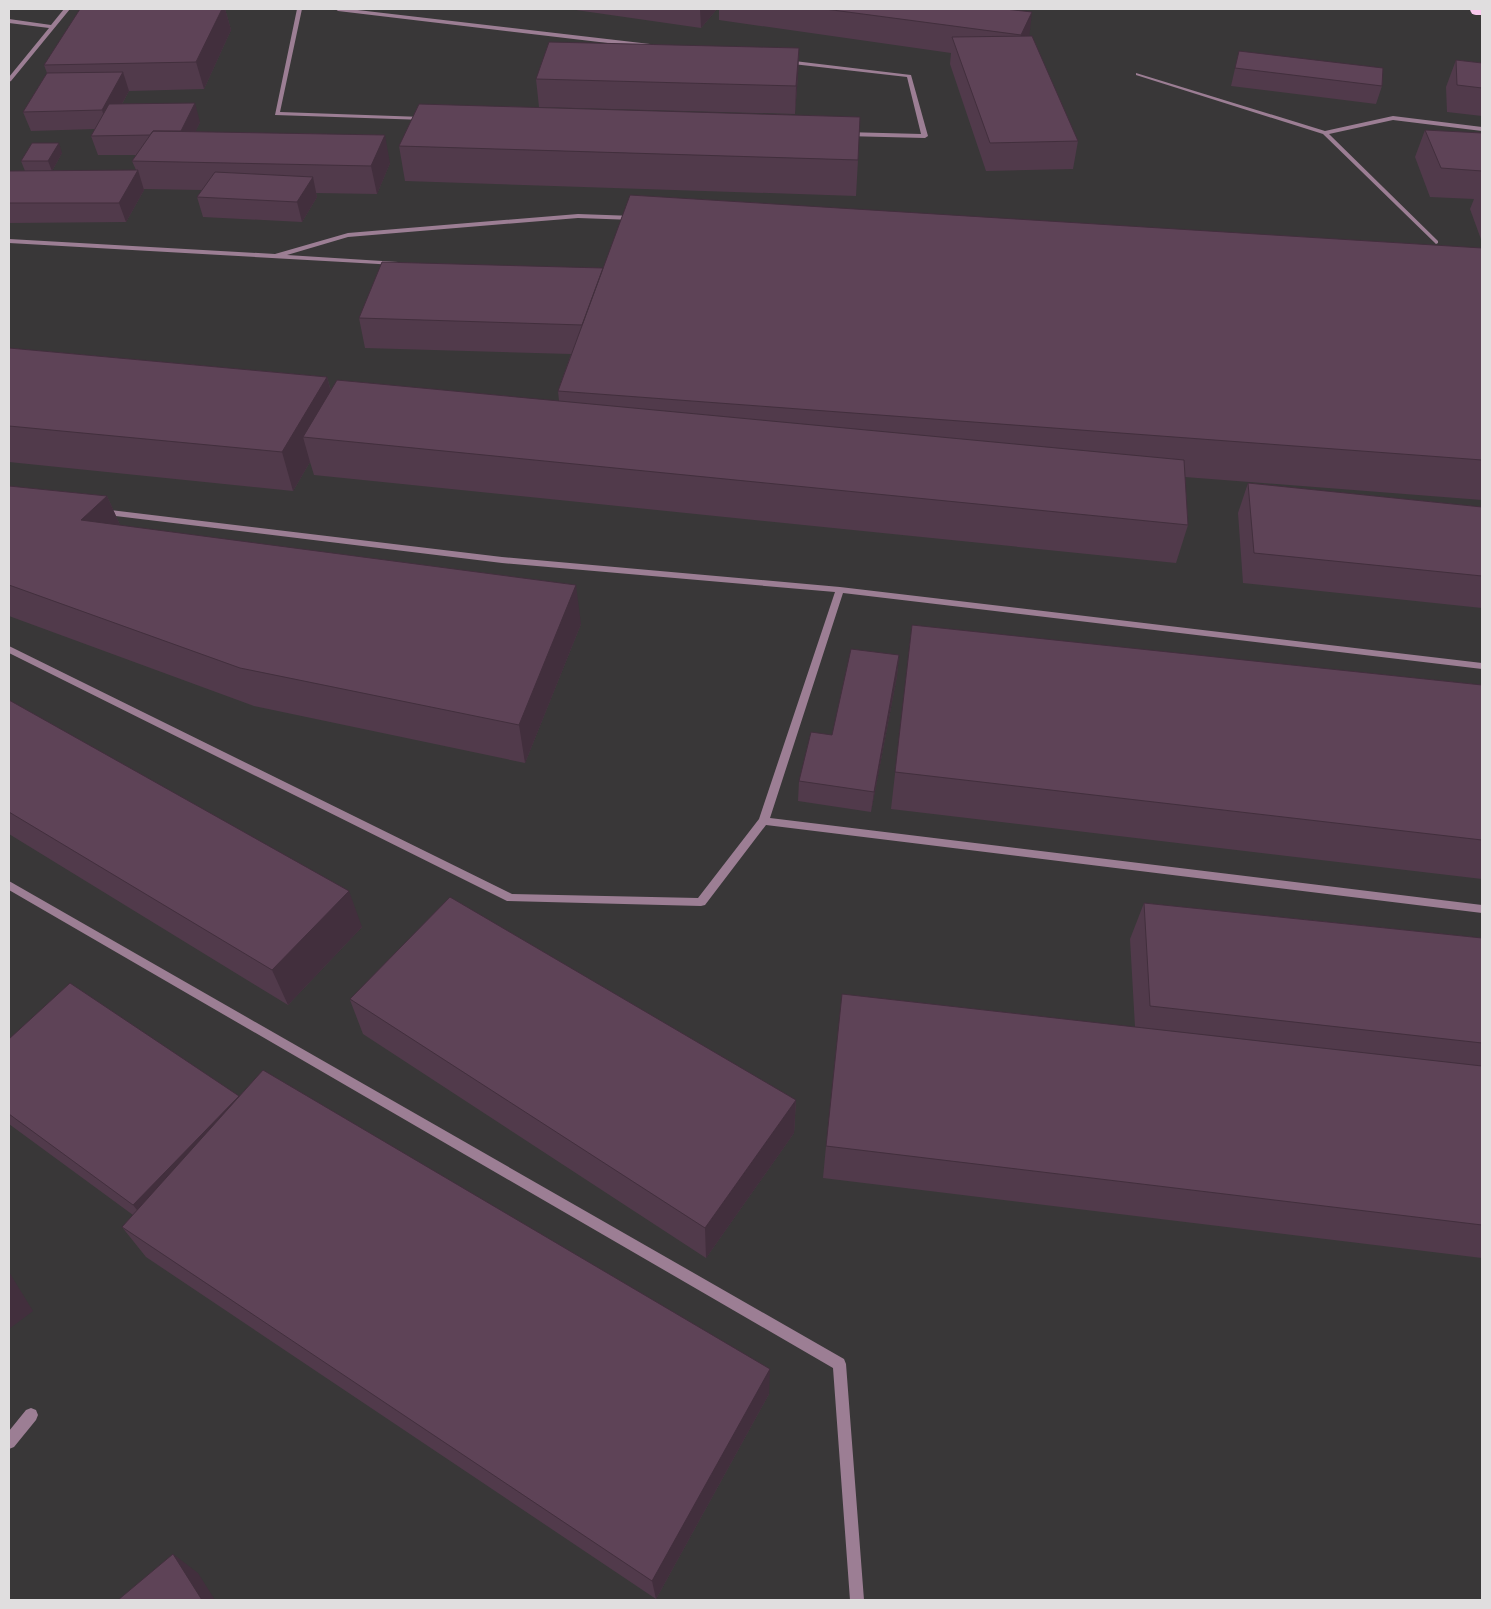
<svg xmlns="http://www.w3.org/2000/svg" width="1491" height="1609" font-family="Roboto,sans-serif">
<style>
.lines{fill:none;stroke-linecap:round;stroke-linejoin:round}
.service{fill:#9c7e94;fill-rule:evenodd}
.primary{stroke:#f9c7ec;stroke-width:12}
.wall{fill:#513a4b}
.shaded-wall{fill:#422f3d}
.building{fill:#5e4357;stroke:#422f3d}
</style>
<rect width="100%" height="100%" fill="#393738"/>
<g class="lines">
<path class="service" d="M64,9H70L11,81L9,82V77L49,28L9,23V19L51,25Z
M297,9H302L280,112L423,117L425,118V120L275,115Z
M335,9H349L650,44L653,46L650,48L338,11Z
M786,60L911,75L928,136L925,138L845,136L842,134L845,132L921,134L907,77L784,63L783,62Z
M1136,73L1325,131L1393,116L1482,127V131L1393,120L1329,134L1438,241V243L1436,244L1323,134L1136,75Z
M578,214L634,216L637,218L634,220L578,218L348,237L287,255L398,262V264L396,265L9,243V239L275,254L348,233Z
M102,509L502,557L840,587L1482,663V669L843,593L770,818L1482,905V913L766,825L705,905L701,906L507,901L9,653V646L512,894L698,898L759,819L835,592L502,563L99,514V510Z
M9,881L844,1359L846,1364L864,1600H850L833,1368L9,890Z
M31,1408L36,1410L38,1415L36,1420L14,1447L9,1449V1431L26,1410Z"/>
<path class="primary" d="M1476,9H1482"/>
</g>
<path class="wall" d="M80,9H225L231,30L204,89L129,91L122,104L200,122L195,132L390,163L377,194L316,193L317,197L302,222L203,217L197,197L202,190L144,189V190L126,222L9,223V171L136,170L132,161L137,155H98L91,136L95,129L31,131L23,112L47,73L44,65Z
M569,9H717L701,28Z
M719,9H1005L1029,36L1078,141L1073,169L986,171L950,64L951,53L719,20Z
M799,48L798,75L795,114L539,107L536,79Z
M1239,51L1382,86L1376,104L1231,86Z
M1456,60L1482,63V116L1447,112L1446,87Z
M1425,130L1482,133V242L1470,209L1474,199L1430,197L1415,157Z
M399,146L858,160L856,196L405,181Z
M62,153L52,171H25L21,161Z
M1482,248V500L1185,477L1188,525L1176,563L314,475L310,462L293,491L9,462V348L327,377L331,391L559,401L558,391L571,354L365,348L359,318L603,268Z
M1248,483L1482,507V608L1243,583L1238,513Z
M9,486L107,496L120,525L581,624L525,763L254,706L9,616Z
M912,625L1482,685V879L891,809Z
M899,655L897,676L871,812L798,801L799,781Z
M9,700L362,927L288,1005L9,834Z
M1144,903L1482,938V1258L823,1178L826,1146L1135,1027L1130,939Z
M350,1000L796,1100L794,1133L706,1258L363,1034Z
M9,1039L239,1097L769,1394L656,1599L146,1257L122,1227L133,1215L9,1124Z"/>
<path class="shaded-wall" d="M222,9H225L231,30L204,89L196,62Z
M700,9H717L701,28Z
M1032,12L1029,39L1017,62L1021,35Z
M799,48L798,75L795,114L796,86Z
M123,72L129,91L108,129L102,110Z
M195,103L200,122L185,154L179,135Z
M385,135L390,163L377,194L371,166Z
M59,143L62,153L52,171L48,161Z
M138,170L144,190L126,222L119,203Z
M313,177L317,197L302,222L297,202Z
M327,377L337,415L303,437L310,462L293,491L282,452Z
M107,496L124,534L81,520Z
M576,585L581,624L525,763L519,725Z
M899,655L897,676L871,812L874,792Z
M349,891L362,927L288,1005L272,970Z
M239,1096L253,1122L152,1229L133,1205Z
M796,1100L794,1133L706,1258L705,1228Z
M9,1272L33,1311L9,1329Z
M770,1369L769,1394L656,1599L652,1581Z
M173,1554L198,1573L215,1600H202Z"/>
<path class="building" d="M80,9H222L196,62L44,65Z
M825,9H1005L1032,12L1021,35Z
M1032,36L1078,141L990,143L952,37Z
M549,42L799,48L796,86L536,79Z
M1239,51L1383,68L1382,86L1235,68Z
M1456,60L1482,63V88L1457,85Z
M123,72L102,110L23,112L47,73Z
M195,103L181,131H153L150,135L91,136L109,104Z
M419,104L860,117L858,160L399,146Z
M1425,130L1482,133V171L1441,168Z
M153,131L385,135L371,166L132,161Z
M32,143H59L48,161H21Z
M138,170L119,203H9V171Z
M215,172L313,177L297,202L197,197Z
M630,195L1482,248V460L558,391Z
M382,262L603,268L582,325L359,318Z
M9,348L327,377L282,452L9,426Z
M337,380L1184,460L1188,525L303,437Z
M1248,483L1482,507V576L1254,553Z
M9,486L107,496L81,520L576,585L519,725L240,668L9,585Z
M912,625L1482,685V840L895,772Z
M851,649L899,655L874,792L799,781L811,732L832,735Z
M9,700L349,891L272,970L9,812Z
M450,897L796,1100L705,1228L350,999Z
M1144,903L1482,938V1043L1150,1006Z
M70,983L239,1096L133,1205L9,1114V1039Z
M842,994L1482,1066V1225L826,1146Z
M263,1070L770,1369L652,1581L122,1227Z
M173,1554L202,1600H118Z"/>
<rect width="1491" height="1609" fill="none" stroke="#e0dedf" stroke-width="20"/>
</svg>
